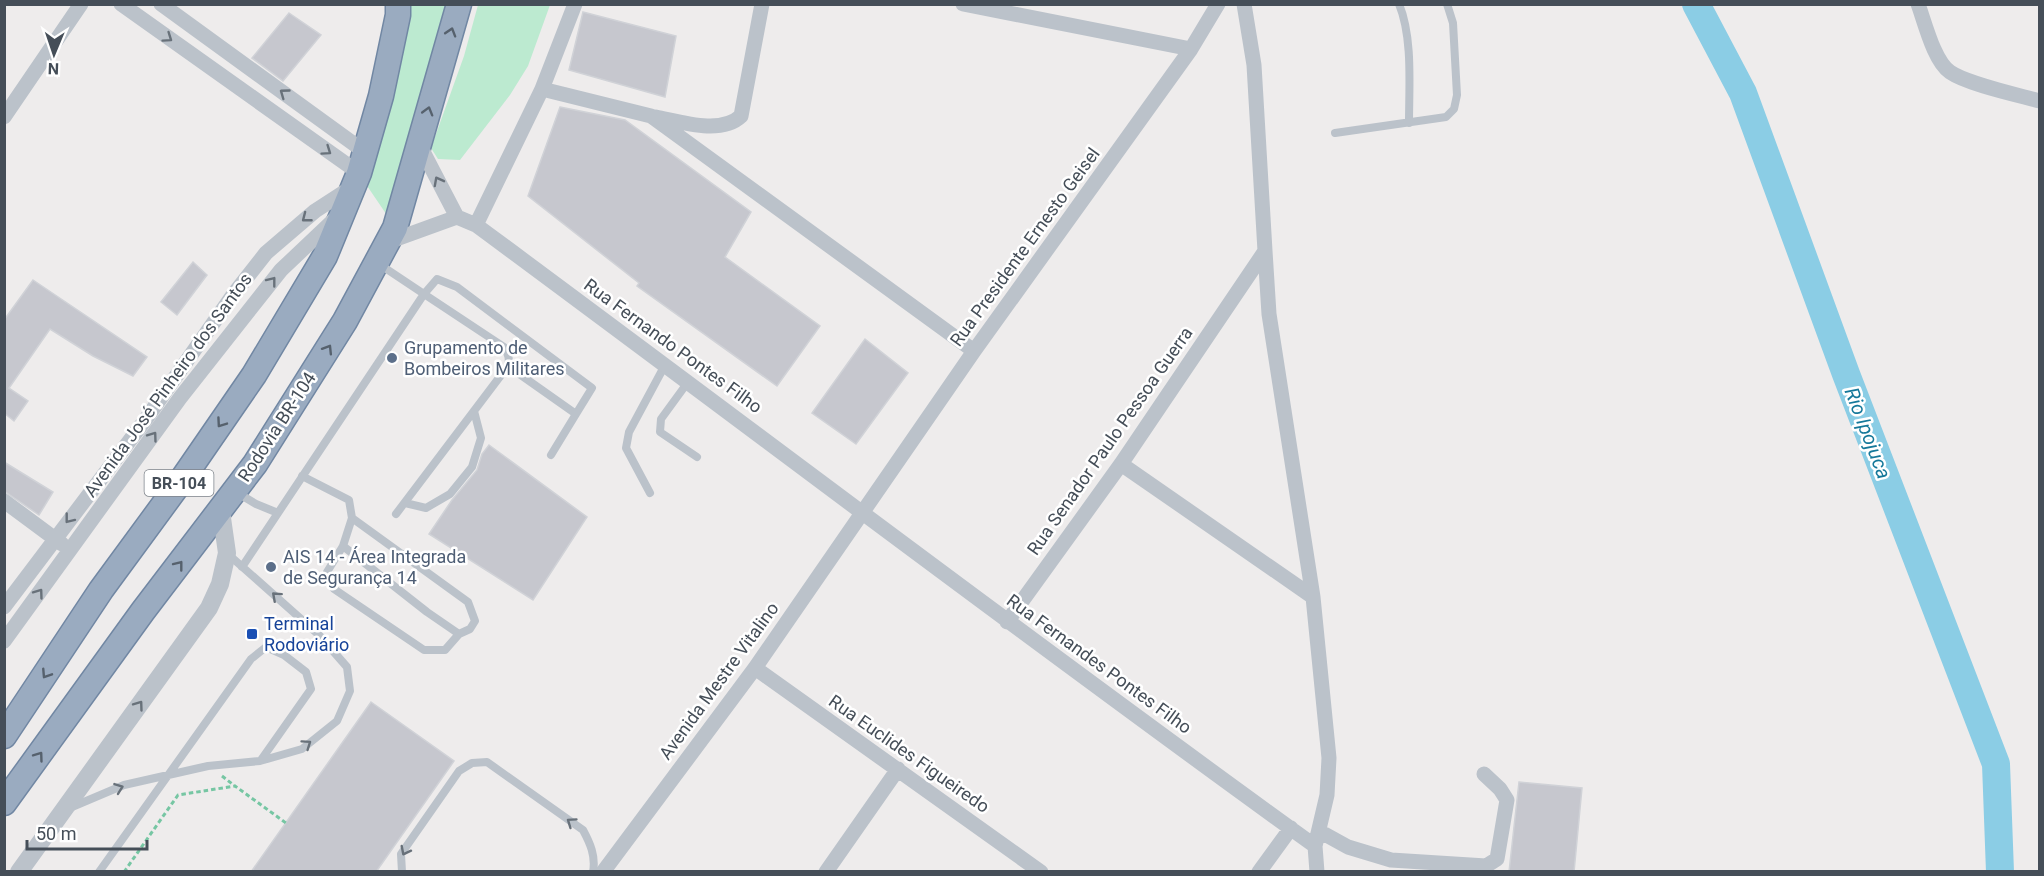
<svg xmlns="http://www.w3.org/2000/svg" width="2044" height="876" font-family="Roboto,sans-serif">
<style>
.green{fill:#bcead0}
.lines{fill:none;stroke-linecap:round;stroke-linejoin:round}
.river{stroke:#8bcde5;stroke-width:28}
.building{fill:#c6c7ce;stroke:#d0d2d7;stroke-width:1.5}
.trunk-casing{stroke:#7187a3;stroke-width:27}
.path{stroke:#76c6a3;stroke-width:3;stroke-dasharray:4.5 3;stroke-linecap:butt}
.service{stroke:#bbc2ca;stroke-width:8}
.minor{stroke:#bbc2ca;stroke-width:15}
.tertiary{stroke:#bbc2ca;stroke-width:18}
.trunk{stroke:#9aabc0;stroke-width:24}
.oneway{stroke:#56616d}
.oneway2{stroke:#68717a}
.service-dot{fill:#5c6f8a;stroke:#fff;stroke-width:2}
.transit-dot{fill:#1a4fb4;stroke:#fff;stroke-width:2}
.labels{text-anchor:middle;stroke-width:5;stroke-linejoin:round;paint-order:stroke}
.shield{fill:#fff;stroke:#7d838a;stroke-width:1.5}
.shield-label{font-size:16px;font-weight:bold;fill:#454e58}
.street-label{font-size:18px;fill:#454e58;stroke:#fff}
.service-label{font-size:18px;fill:#4e5e75;stroke:#fff;text-anchor:start}
.transit-label{font-size:18px;fill:#164399;stroke:#fff;text-anchor:start}
.water-label{font-size:20px;font-style:italic;fill:#15789a;stroke:#fff}
</style>
<rect width="100%" height="100%" fill="#eeecec"/>
<path class="green" d="M397,5H463L395,227L359,174Z
M478,5H550L528,66L510,95L460,160L438,159L431,148L464,56Z"/>
<g class="lines">
<path class="river" d="M1696,4L1743,93L1846,374L1996,764L2000,872"/>
</g>
<path class="building" d="M583,12L676,36L665,97L569,70Z
M289,13L321,35L283,81L252,58Z
M560,107L625,120L751,212L725,257L820,326L777,386L637,286L639,283L528,196Z
M193,262L207,275L177,315L161,302Z
M33,280L147,357L133,376L93,356L50,329L9,388L28,401L14,421L4,413V320Z
M865,339L908,373L856,444L812,413Z
M489,445L587,517L533,600L429,534L452,500L477,470L482,454Z
M4,462L53,492L39,515L4,491Z
M371,702L454,761L376,872H251Z
M1519,782L1582,788L1574,872H1509Z"/>
<g class="lines">
<g class="trunk-casing">
<path id="trunk" d="M4,736L101,590L181,481L254,375L325,256L359,173L381,96L398,15V4
M4,803L143,611L255,464L345,321L395,228L459,4"/>
</g>
<path class="path" d="M222,776L235,786
M124,872L178,795L235,786L286,823"/>
<path class="service" d="M1399,4C1413,38 1409,86 1409,123
M1335,133L1446,117L1454,109L1457,95L1453,23L1447,4
M379,264L424,294L437,279L457,287L592,388L576,414
M508,366L576,414L551,455
M688,382L661,419L660,432L697,457
M302,476L349,500L352,518L343,546L327,572L334,589L424,650H445L459,634L427,612L343,546
M236,492L256,504L278,513
M650,493L626,448L629,432L665,365
M405,503L426,508L450,494L472,467L481,438L474,411
M352,518L468,602L475,621L470,629L459,634
M242,567L424,294L504,347C508,354 510,358 508,366L396,514
M72,807L124,785L208,766L260,761L302,749L337,721L350,691L347,667L319,635L229,555
M99,872L251,659L266,647L284,655L306,672L311,689L261,760
M402,872L401,854L459,771L472,763L487,762L583,830C590,843 596,856 593,872"/>
<path class="minor" d="M121,4L359,173
M161,4L365,152
M963,4L1191,49
M1918,4C1925,23 1934,61 1950,72C1967,84 2018,95 2040,101
M542,89L651,116L974,351
M4,117L81,4
M656,117C681,122 721,135 741,116L762,4
M419,144L457,217
M457,217L476,225C756,432 1033,643 1315,846
M476,225L542,89L575,4
M388,242L457,217
M1265,251L1269,314L1313,597
M1121,464L1313,597L1329,758L1327,795L1315,846L1317,872
M4,501L62,544
M4,607L146,419L233,295L266,253L315,211L352,187
M1007,622L1121,464L1265,251L1254,65L1244,4
M4,641L180,398L281,270L337,217
M755,668L1041,872
M1319,831L1348,847L1391,860L1486,866L1497,859L1507,800L1500,789L1484,774
M603,872L755,668L974,351L1191,49L1218,4
M826,872L898,769
M1259,872L1291,828"/>
<path class="tertiary" d="M19,872L209,608L220,584L227,553L221,511"/>
<use href="#trunk" class="trunk"/>
</g>
<defs><path id="oneway-chevron" d="M-2-3.5L2.5 0L-2 3.5" fill="none" stroke-width="1.6" stroke-linecap="round" stroke-linejoin="round" transform="scale(1.5)"/></defs>
<g class="oneway">
<use href="#oneway-chevron" transform="translate(451 32) rotate(-73)"/>
<use href="#oneway-chevron" transform="translate(428 111) rotate(-74)"/>
<use href="#oneway-chevron" transform="translate(328 349) rotate(-58)"/>
<use href="#oneway-chevron" transform="translate(221 423) rotate(125)"/>
<use href="#oneway-chevron" transform="translate(179 565) rotate(-52)"/>
<use href="#oneway-chevron" transform="translate(46 674) rotate(123)"/>
<use href="#oneway-chevron" transform="translate(39 756) rotate(-54)"/>
</g>
<g class="oneway2">
<use href="#oneway-chevron" transform="translate(168 38) rotate(35)"/>
<use href="#oneway-chevron" transform="translate(284 93) rotate(-144)"/>
<use href="#oneway-chevron" transform="translate(327 151) rotate(35)"/>
<use href="#oneway-chevron" transform="translate(438 181) rotate(-118)"/>
<use href="#oneway-chevron" transform="translate(306 218) rotate(142)"/>
<use href="#oneway-chevron" transform="translate(272 281) rotate(-52)"/>
<use href="#oneway-chevron" transform="translate(153 436) rotate(-54)"/>
<use href="#oneway-chevron" transform="translate(69 519) rotate(128)"/>
<use href="#oneway-chevron" transform="translate(39 593) rotate(-54)"/>
<use href="#oneway-chevron" transform="translate(276 596) rotate(-138)"/>
<use href="#oneway-chevron" transform="translate(139 705) rotate(-54)"/>
<use href="#oneway-chevron" transform="translate(307 744) rotate(-35)"/>
<use href="#oneway-chevron" transform="translate(119 788) rotate(-20)"/>
<use href="#oneway-chevron" transform="translate(571 822) rotate(-145)"/>
<use href="#oneway-chevron" transform="translate(405 851) rotate(117)"/>
</g>
<g class="service-dot">
<circle cx="392" cy="358" r="6"/>
<circle cx="271" cy="567" r="6"/>
</g>
<rect class="transit-dot" x="246" y="628" width="12" height="12" rx="3"/>
<g class="labels">
<rect class="shield" x="144.5" y="470" width="69" height="26" rx="4.5"/>
<g class="shield-label">
<text x="179" y="489">BR-104</text>
</g>
<g class="street-label">
<text transform="translate(1025 247) rotate(-54)" y="6">Rua Presidente Ernesto Geisel</text>
<text transform="translate(673 346) rotate(36)" y="6">Rua Fernando Pontes Filho</text>
<text transform="translate(168 385) rotate(-54)" y="6">Avenida José Pinheiro dos Santos</text>
<text transform="translate(277 427) rotate(-57)" y="6">Rodovia BR-104</text>
<text transform="translate(1110 441) rotate(-55)" y="6">Rua Senador Paulo Pessoa Guerra</text>
<text transform="translate(1099 664) rotate(36)" y="6">Rua Fernandes Pontes Filho</text>
<text transform="translate(719 681) rotate(-54)" y="6">Avenida Mestre Vitalino</text>
<text transform="translate(909 754) rotate(35)" y="6">Rua Euclides Figueiredo</text>
</g>
<g class="service-label">
<text x="404" y="354">Grupamento de<tspan x="404" dy="21">Bombeiros Militares</tspan></text>
<text x="283" y="563">AIS 14 - Área Integrada<tspan x="283" dy="21">de Segurança 14</tspan></text>
</g>
<g class="transit-label">
<text x="264" y="630">Terminal<tspan x="264" dy="21">Rodoviário</tspan></text>
</g>
<g class="water-label">
<text transform="translate(1868 433) rotate(69)" y="7">Rio Ipojuca</text>
</g>
</g>
<rect width="2044" height="876" fill="none" stroke="#454e58" stroke-width="12"/>
<g transform="translate(54 54) rotate(182)" stroke="#ffffff" stroke-width="4.5" paint-order="stroke">
<path d="M0-4.5L10 22L0 15L-10 22Z" fill="#454e58"/>
<text y="-9" font-size="16" font-weight="bold" text-anchor="middle" fill="#454e58">N</text>
</g>
<path d="M27 840v9h120v-9" fill="none" stroke="#454e58" stroke-width="3"/>
<text x="36" y="840" font-size="18" fill="#454e58" stroke="#ffffff" stroke-width="4.5" paint-order="stroke">50 m</text>
</svg>
